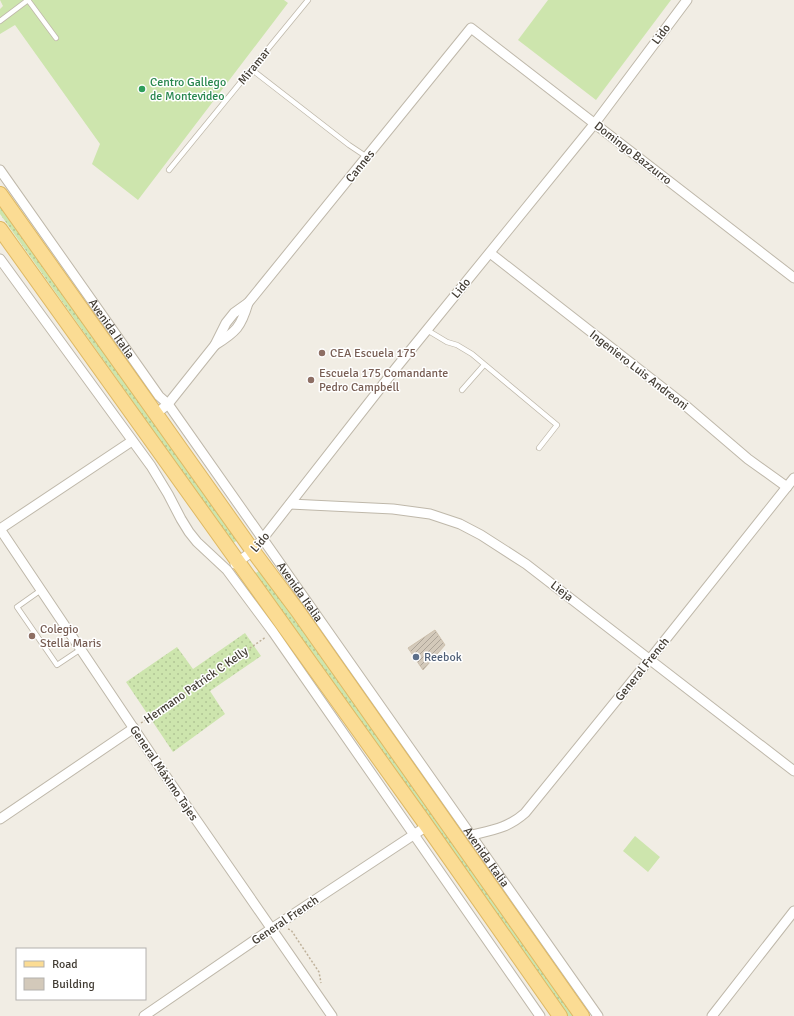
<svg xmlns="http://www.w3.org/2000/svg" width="794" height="1016" font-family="Signika,sans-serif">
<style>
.grass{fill:url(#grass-dots)}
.pitch{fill:#cde5ad}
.building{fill:url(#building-hatch);stroke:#cdc0ad}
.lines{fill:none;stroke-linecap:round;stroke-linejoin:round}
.service-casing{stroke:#bfb8aa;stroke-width:6}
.minor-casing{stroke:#bfb8aa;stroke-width:11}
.primary-casing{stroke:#dfb964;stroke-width:16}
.path{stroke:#beb099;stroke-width:1.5;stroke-dasharray:2 2;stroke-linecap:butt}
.service{stroke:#fff;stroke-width:4.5}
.minor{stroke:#fff;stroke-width:9}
.primary{stroke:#fbdc94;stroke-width:14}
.leisure-dot{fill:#2e9e5b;stroke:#fff;stroke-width:1.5}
.education-dot{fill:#8d6e63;stroke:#fff;stroke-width:1.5}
.service-dot{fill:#5c6f8a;stroke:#fff;stroke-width:1.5}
.labels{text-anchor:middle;stroke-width:3;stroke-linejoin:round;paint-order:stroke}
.street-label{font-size:12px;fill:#433d34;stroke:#fff}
.leisure-label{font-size:12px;fill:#27864d;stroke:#fff;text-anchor:start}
.education-label{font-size:12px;fill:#785e54;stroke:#fff;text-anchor:start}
.service-label{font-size:12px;fill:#4e5e75;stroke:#fff;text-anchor:start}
</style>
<defs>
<pattern id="grass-dots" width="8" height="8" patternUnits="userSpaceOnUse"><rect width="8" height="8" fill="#cde5ad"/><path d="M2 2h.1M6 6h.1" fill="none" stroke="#b1c595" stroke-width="1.8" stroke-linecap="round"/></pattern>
<pattern id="building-hatch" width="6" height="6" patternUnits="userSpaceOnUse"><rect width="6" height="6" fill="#d3c9ba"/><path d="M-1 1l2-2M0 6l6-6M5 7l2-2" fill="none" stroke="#ada498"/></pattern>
</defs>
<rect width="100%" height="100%" fill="#f1ede4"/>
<path class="grass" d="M0,201L238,540L233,543L0,214Z
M259,571L261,572L574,1016H565L254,574Z
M245,633L261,656L210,691L225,714L173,752L126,682L177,647L193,669Z"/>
<path class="pitch" d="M0,0H284L288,3L138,200L92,164L100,144L15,25L0,34V9L3,6Z
M548,0H671L596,100L518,40Z
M635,836L660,857L648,872L623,851Z"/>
<path class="building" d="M435,630L445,645L423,670L408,648Z"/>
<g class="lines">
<g class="service-casing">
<path id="service" d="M28,0L56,38
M0,21L28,0
M251,69L349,145L367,157
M169,170L308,0
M427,330L447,342L457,345L472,354L557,425L539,448
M462,390L484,365
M41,590L17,607L57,665L81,649"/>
</g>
<g class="minor-casing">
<g id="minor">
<path id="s1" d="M0,170L159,396L168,404L598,1016"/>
<path d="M490,253L686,406L748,459L787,487"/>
<path d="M0,259L151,466L168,494L181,519L189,532L197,542L227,570L273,632L540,1016"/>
<path d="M215,345C236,332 241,327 248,303"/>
<path d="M156,414L168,404L215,345L226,323L234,313L248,303L471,28L794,278"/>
<path d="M290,504L393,509L430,514L460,524L481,535L526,564L794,771"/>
<path d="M0,529L163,772L332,1016"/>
<path d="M0,529L132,441"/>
<path d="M235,564L253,551L396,368L595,123L687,0"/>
<path d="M0,819L134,728"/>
<path d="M472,835C493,830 508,828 525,813L650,659L794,478"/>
<path d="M144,1016L271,929L427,826"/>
<path d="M712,1016L794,911"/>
</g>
</g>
<g class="primary-casing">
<path id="primary" d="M0,194L253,551L297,610L582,1016
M0,229L422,819L560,1016"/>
</g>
<path class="path" d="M141,723L266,637
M288,929L291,930L319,972L321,983"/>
<use href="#service" class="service"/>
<use href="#minor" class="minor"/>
<use href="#primary" class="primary"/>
</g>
<circle class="leisure-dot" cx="142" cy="89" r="4"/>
<g class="education-dot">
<circle cx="322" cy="353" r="4"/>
<circle cx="311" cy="380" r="4"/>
<circle cx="32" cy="636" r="4"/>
</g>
<circle class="service-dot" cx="416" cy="657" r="4"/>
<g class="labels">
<g class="street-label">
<text transform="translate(661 34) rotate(-53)" y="4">Lido</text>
<text transform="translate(254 66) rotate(-51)" y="4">Miramar</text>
<text transform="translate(633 153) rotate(38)" y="4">Domingo Bazzurro</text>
<text transform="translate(360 166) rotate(-51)" y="4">Cannes</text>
<text transform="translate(461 288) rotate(-50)" y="4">Lido</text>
<text dy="4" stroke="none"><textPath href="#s1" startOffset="194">Avenida Italia</textPath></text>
<text transform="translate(639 370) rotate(38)" y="4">Ingeniero Luis Andreoni</text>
<text transform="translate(260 542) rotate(-49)" y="4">Lido</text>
<text transform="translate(562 591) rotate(38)" y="4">Lieja</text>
<text dy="4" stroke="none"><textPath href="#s1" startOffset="518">Avenida Italia</textPath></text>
<text transform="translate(642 669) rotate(-51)" y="4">General French</text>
<text transform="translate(196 685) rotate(-35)" y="4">Hermano Patrick C Kelly</text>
<text transform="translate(164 773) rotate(56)" y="4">General Máximo Tajes</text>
<text dy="4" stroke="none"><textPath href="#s1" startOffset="842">Avenida Italia</textPath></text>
<text transform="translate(285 920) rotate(-34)" y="4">General French</text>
</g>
<g class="leisure-label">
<text x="150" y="86">Centro Gallego<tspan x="150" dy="14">de Montevideo</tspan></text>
</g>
<g class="education-label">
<text x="330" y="357">CEA Escuela 175</text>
<text x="319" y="377">Escuela 175 Comandante<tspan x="319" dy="14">Pedro Campbell</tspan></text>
<text x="40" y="633">Colegio<tspan x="40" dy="14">Stella Maris</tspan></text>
</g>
<g class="service-label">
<text x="424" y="661">Reebok</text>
</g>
</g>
<rect x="16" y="948" width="130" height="52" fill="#ffffff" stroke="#b4b1ae"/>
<rect x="24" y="961" width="20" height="6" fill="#fbdc94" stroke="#b4b1ae"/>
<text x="52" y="968" font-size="12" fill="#433d34">Road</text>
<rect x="24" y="978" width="20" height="12" fill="#d3c9ba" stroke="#b4b1ae"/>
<text x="52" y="988" font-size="12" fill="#433d34">Building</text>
</svg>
